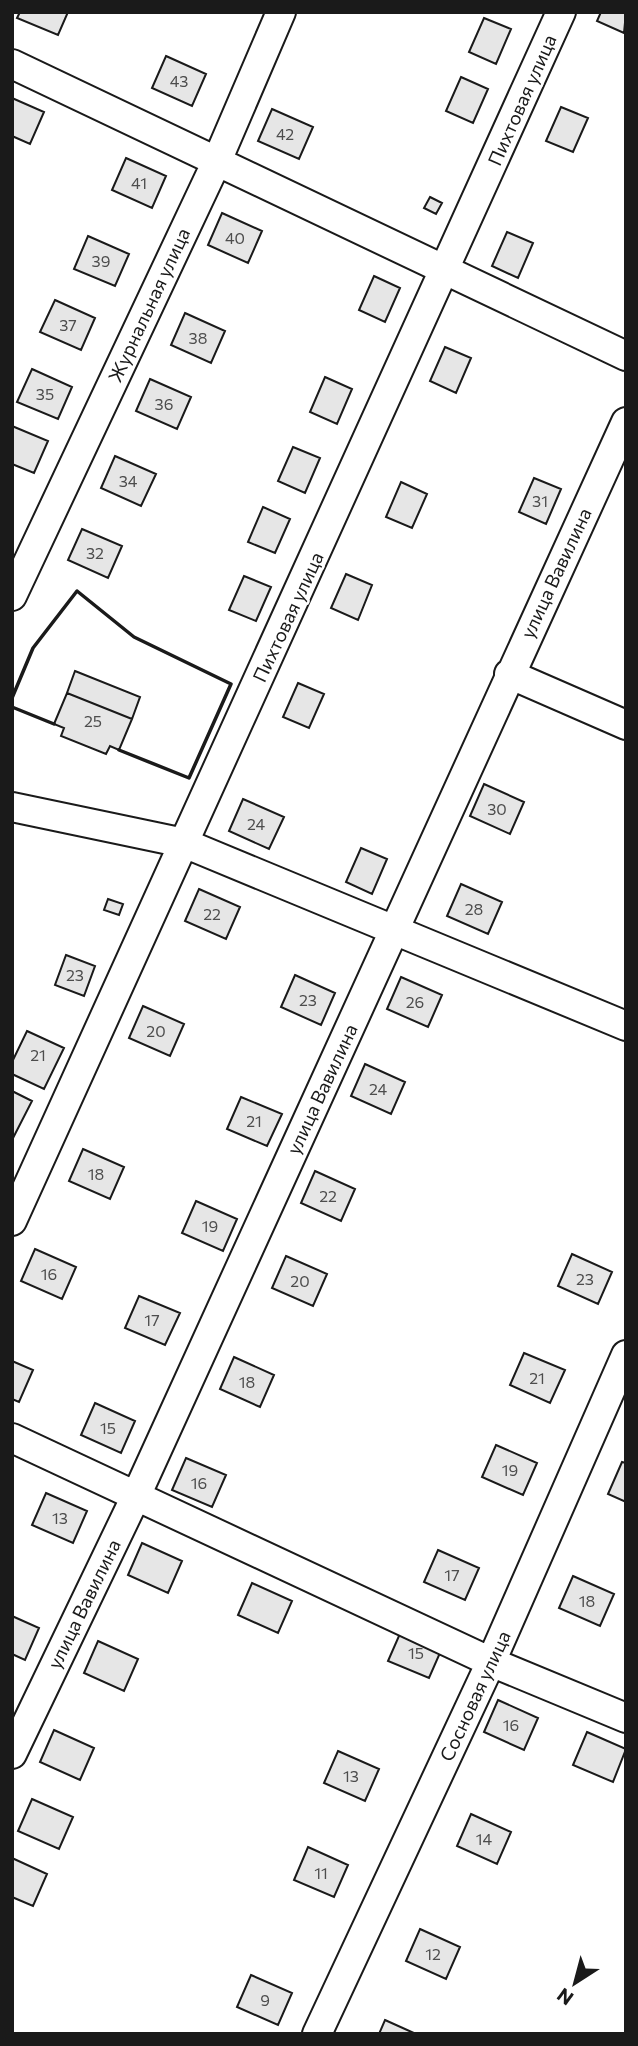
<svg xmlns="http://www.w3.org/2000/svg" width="638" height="2046" font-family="Commissioner,sans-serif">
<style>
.building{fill:#e6e6e6;stroke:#1a1a1a;stroke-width:2}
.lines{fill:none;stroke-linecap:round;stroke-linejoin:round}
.minor-casing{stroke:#1a1a1a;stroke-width:32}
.minor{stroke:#fff;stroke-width:28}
.wall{stroke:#1a1a1a;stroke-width:3.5}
.labels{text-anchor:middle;stroke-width:5;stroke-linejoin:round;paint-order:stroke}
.number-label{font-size:16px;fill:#4d4d4d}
.street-label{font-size:19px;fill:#1a1a1a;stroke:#fff}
</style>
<rect width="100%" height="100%" fill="#fff"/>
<path class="building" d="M20,12H68L58,35L17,18Z
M601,12H626L624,33L597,21Z
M484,18L511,29L496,64L469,52Z
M166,56L206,74L192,106L152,88Z
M461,77L488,89L473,123L446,111Z
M12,98L44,112L30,144L12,136Z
M561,107L588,118L573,152L546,141Z
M272,109L313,127L299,159L258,141Z
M126,158L166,176L152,208L112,190Z
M430,197L442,203L436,214L424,208Z
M222,213L262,231L248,263L208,245Z
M507,232L533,243L518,278L492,266Z
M88,236L129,254L115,286L74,269Z
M374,276L400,288L385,322L359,310Z
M55,300L95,318L81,350L40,332Z
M185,313L225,331L211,363L171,345Z
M445,347L471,358L456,393L430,381Z
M32,369L72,387L58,419L17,402Z
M325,377L352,389L337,424L310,412Z
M150,379L191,397L177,429L136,411Z
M12,426L48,441L34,473L12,464Z
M293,447L320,458L305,493L278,481Z
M115,456L156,474L141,506L101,488Z
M534,478L561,489L546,524L519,512Z
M401,482L427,494L412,528L386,517Z
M263,507L290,519L275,553L248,542Z
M82,529L122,546L108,578L68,560Z
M346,574L372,585L358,620L331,608Z
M244,576L271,587L256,621L229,610Z
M75,671L140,697L132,719L67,693Z
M298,683L324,694L309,728L283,717Z
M67,693L132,719L119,750L110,746L106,754L61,736L64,728L54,724Z
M484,784L524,802L510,834L470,816Z
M243,799L284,817L269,849L229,831Z
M361,848L387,859L372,894L346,882Z
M461,884L502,902L488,934L447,916Z
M199,889L240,907L226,939L185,921Z
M108,899L123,904L119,915L104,910Z
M66,955L95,966L84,996L55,985Z
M295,975L335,993L321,1025L281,1007Z
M401,977L442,995L428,1027L387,1009Z
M143,1006L184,1024L170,1056L129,1038Z
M27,1031L64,1048L44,1089L12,1074V1062Z
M365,1064L405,1082L391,1114L351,1096Z
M12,1091L32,1101L12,1140Z
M241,1097L282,1114L267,1146L227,1129Z
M83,1149L124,1167L110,1199L69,1181Z
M315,1171L355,1189L341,1221L301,1203Z
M196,1201L237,1219L223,1251L182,1233Z
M35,1249L76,1267L62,1299L21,1281Z
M572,1254L612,1272L598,1304L558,1286Z
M286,1256L327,1274L313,1306L272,1288Z
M139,1296L180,1313L165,1345L125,1328Z
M524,1353L565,1370L550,1403L510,1385Z
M234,1357L274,1375L260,1407L220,1389Z
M12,1361L33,1370L19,1402L12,1399Z
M95,1403L135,1421L121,1453L81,1435Z
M496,1445L537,1463L523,1495L482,1477Z
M186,1458L226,1475L212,1507L172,1490Z
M622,1462L626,1463V1502L608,1494Z
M46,1493L87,1511L73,1543L32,1525Z
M142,1543L182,1561L168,1593L128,1575Z
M438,1550L479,1568L465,1600L424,1582Z
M573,1576L614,1594L600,1626L559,1608Z
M252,1583L292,1601L278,1633L238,1615Z
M12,1616L39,1628L25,1660L12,1654Z
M402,1629L443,1646L429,1678L388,1661Z
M98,1641L138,1659L124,1691L84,1673Z
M498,1700L538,1718L524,1750L484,1732Z
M54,1730L94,1748L80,1780L40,1762Z
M587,1732L626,1749L613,1782L573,1765Z
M338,1751L379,1769L365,1801L324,1783Z
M32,1799L73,1817L59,1849L18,1831Z
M471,1814L511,1832L497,1864L457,1846Z
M308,1847L348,1865L334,1897L294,1880Z
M12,1858L47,1874L33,1906L12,1897Z
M420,1929L460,1947L446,1979L406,1961Z
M251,1975L292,1993L278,2025L237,2007Z
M385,2020L416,2034H379Z"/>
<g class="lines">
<g class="minor-casing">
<path id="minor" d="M12,64L626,356
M12,596L217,161L281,12
M509,674L626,725
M12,807L184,843L626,1026
M12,1221L561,12
M12,1438L491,1662L626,1718
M12,1754L136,1496L626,422
M317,2034L491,1662L626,1355"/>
</g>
<use href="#minor" class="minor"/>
<path class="wall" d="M12,698L33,648L77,591L134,637L231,684L189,778L119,750
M12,707L54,724"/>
</g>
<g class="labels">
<g class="number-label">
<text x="179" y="87">43</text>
<text x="285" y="140">42</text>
<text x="139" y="189">41</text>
<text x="235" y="244">40</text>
<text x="101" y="267">39</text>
<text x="68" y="331">37</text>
<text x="198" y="344">38</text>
<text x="45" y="400">35</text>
<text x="164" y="410">36</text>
<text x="128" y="487">34</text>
<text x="540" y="507">31</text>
<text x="95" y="559">32</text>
<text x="93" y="727">25</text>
<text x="497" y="815">30</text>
<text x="256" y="830">24</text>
<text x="474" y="915">28</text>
<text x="212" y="920">22</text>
<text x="75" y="981">23</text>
<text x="308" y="1006">23</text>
<text x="415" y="1008">26</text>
<text x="156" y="1037">20</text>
<text x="38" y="1061">21</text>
<text x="378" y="1095">24</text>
<text x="254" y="1127">21</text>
<text x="96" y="1180">18</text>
<text x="328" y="1202">22</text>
<text x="210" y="1232">19</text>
<text x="49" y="1280">16</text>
<text x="585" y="1285">23</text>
<text x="300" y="1287">20</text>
<text x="152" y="1326">17</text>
<text x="537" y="1384">21</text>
<text x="247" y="1388">18</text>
<text x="108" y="1434">15</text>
<text x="510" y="1476">19</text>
<text x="199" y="1489">16</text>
<text x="60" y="1524">13</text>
<text x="452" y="1581">17</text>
<text x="587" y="1607">18</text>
<text x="416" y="1659">15</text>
<text x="511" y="1731">16</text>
<text x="351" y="1782">13</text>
<text x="484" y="1845">14</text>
<text x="321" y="1879">11</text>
<text x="433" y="1960">12</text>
<text x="265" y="2006">9</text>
</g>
<g class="street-label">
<text transform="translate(522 100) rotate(-66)" y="7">Пихтовая улица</text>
<text transform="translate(149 305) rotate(-65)" y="7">Журнальная улица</text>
<text transform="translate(556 573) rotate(-65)" y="7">улица Вавилина</text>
<text transform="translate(288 617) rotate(-65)" y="7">Пихтовая улица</text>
<text transform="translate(322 1089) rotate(-65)" y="7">улица Вавилина</text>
<text transform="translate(84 1604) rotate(-64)" y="7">улица Вавилина</text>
<text transform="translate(475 1696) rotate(-65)" y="7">Сосновая улица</text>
</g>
</g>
<rect width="638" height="2046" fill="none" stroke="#1a1a1a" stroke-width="28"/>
<g transform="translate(575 1983) rotate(216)" stroke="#ffffff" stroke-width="5" paint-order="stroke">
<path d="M0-5L12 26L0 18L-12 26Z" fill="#1a1a1a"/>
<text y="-10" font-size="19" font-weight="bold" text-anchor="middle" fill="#1a1a1a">N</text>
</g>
</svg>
